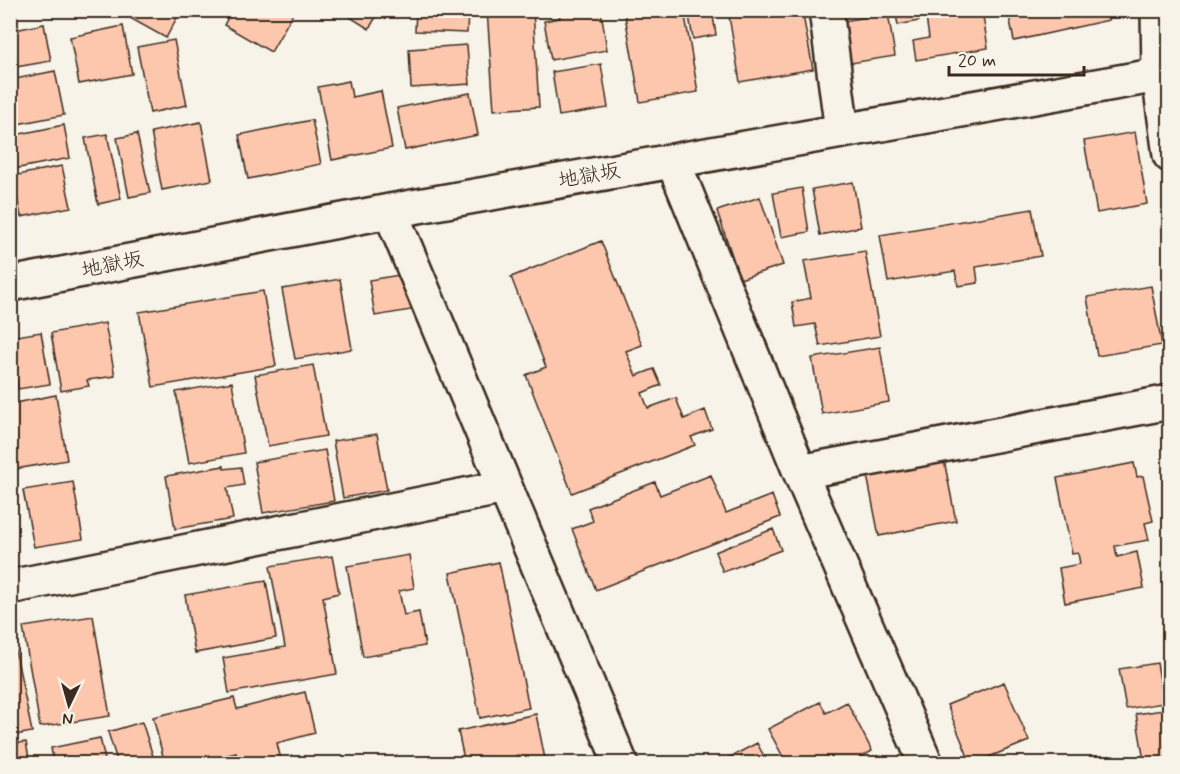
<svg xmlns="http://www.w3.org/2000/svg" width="1180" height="774" font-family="Mynerve,'Klee One',sans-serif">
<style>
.building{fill:#fdc7ae;stroke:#3b2a1e;stroke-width:1.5}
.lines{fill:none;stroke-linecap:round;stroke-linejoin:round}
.minor-casing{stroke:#3b2a1e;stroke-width:38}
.minor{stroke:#f7f3e8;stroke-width:33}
.labels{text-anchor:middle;stroke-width:4.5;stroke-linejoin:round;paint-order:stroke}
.street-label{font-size:21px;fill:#3b2a1e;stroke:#f7f3e8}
</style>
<rect width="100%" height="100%" fill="#f7f3e8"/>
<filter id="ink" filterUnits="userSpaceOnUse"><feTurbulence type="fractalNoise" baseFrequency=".0167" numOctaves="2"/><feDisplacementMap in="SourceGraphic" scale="12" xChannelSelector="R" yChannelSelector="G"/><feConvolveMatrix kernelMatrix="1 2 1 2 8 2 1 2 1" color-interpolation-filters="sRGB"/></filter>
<g filter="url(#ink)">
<path class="building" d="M134,10H181L166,38L130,18Z
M232,10H295L271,52L224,25Z
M339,10H380L369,29Z
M416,10H468L467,33L415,31Z
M487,10H533L539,107L494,110Z
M558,10L601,11L607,50L551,60L544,21L560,18Z
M624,10H684L698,92L640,102Z
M688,10H712L716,35L693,39Z
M728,10H802L813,69L740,82Z
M895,10H917L919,21L898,25Z
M925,10H982L988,48L916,60L913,41L929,38Z
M1008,10H1107L1109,20L1014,41Z
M1113,10H1143V16L1112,15Z
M888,13L895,56L845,64L838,22Z
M44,24L51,61L10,68V31Z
M123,26L132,74L79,84L70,37Z
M174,40L187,105L150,113L137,47Z
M467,45L470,84L411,88L409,49Z
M601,64L608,108L559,116L552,72Z
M55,71L64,115L12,125L10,115V80Z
M349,81L352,97L381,91L392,148L332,160L318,87Z
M470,93L478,135L405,150L397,108Z
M312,120L321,164L248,179L239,135Z
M201,122L212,180L162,190L151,132Z
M64,125L70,158L14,169L10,150V136Z
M1135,132L1147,204L1097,213L1084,141Z
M107,134L121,199L98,204L85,138Z
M137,134L150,193L129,197L117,138Z
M62,166L71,207L21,217L13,176Z
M853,182L861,227L820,235L812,189Z
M802,188L809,232L781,237L773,193Z
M760,197L783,265L740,279L717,211Z
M1032,209L1041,256L976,267L978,283L958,286L955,271L888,282L880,235Z
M601,241L642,345L626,351L636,376L654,369L661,385L642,393L648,408L676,398L684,419L705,410L712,429L691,437L695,445L572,493L526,375L546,367L511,277Z
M865,251L880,336L820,346L815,324L796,327L792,302L811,298L804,261Z
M411,273L417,309L375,316L369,280Z
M340,279L352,349L295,359L282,289Z
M1151,286L1162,345L1097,356L1087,297Z
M263,291L276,366L153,387L139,312Z
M105,323L115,376L87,380L89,386L61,391L51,333Z
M41,332L50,384L18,389L10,337Z
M880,347L889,402L822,414L812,358Z
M313,365L326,436L268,446L255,375Z
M232,382L244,453L189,463L176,392Z
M56,395L67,460L10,470V404Z
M377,434L387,490L343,498L333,441Z
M325,450L334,501L263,513L254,462Z
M944,460L956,521L879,536L867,475Z
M1134,463L1137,477L1143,476L1153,521L1145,523L1149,540L1115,546L1117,557L1137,552L1144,588L1065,603L1059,568L1080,564L1078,553L1072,554L1057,478Z
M224,466V469L241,467L244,485L227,488L233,519L175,529L166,476Z
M711,475L726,513L772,495L780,517L596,590L572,529L593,521L588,508L655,482L660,495Z
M73,482L83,539L34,547L23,490Z
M773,529L781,550L723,572L715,552Z
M409,555L414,588L399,591L404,615L419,612L425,646L363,657L347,566Z
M332,556L339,593L323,597L337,674L229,693L223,658L285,647L270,566Z
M499,562L529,708L480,718L450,573Z
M266,581L276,638L195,653L185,595Z
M93,616L110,716L40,727L23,627Z
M10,624L32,732L10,736Z
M1157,663L1164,703L1126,709L1119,669Z
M1004,682L1029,741L971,764L947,705Z
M305,692L315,733L277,743L282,764H238L236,753L194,764H165L153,717L234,698L237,709Z
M820,702L826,713L847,702L872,751L849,764H787L768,729Z
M1170,709V757L1144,761L1136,714Z
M536,714L546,764H465L458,731Z
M142,722L153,756L127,764H118L108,732Z
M100,738L106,764H54L51,748Z
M26,742L30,764H10V744Z
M757,743L768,764H717Z"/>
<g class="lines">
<g class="minor-casing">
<path id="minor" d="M826,10L842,131
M1158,10L1159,76L1170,155
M673,161L800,472L926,764
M390,211L621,764
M10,284L390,211L1170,73
M800,472L1170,402
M10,587L505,487"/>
</g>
<use href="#minor" class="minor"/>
</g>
</g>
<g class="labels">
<g class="street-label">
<text transform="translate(589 175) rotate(-10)" y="7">地獄坂</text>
<text transform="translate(112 264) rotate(-11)" y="7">地獄坂</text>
</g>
</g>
<rect width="1180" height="774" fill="none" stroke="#f7f3e8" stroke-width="36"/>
<rect x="18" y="18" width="1144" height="738" fill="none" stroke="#3b2a1e" stroke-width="2" filter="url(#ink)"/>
<g transform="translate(69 705) rotate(185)" stroke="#f7f3e8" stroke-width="4.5" paint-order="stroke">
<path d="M0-4.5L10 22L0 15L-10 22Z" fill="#3b2a1e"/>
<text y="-9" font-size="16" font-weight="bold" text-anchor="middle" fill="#3b2a1e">N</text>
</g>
<path d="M949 66v9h135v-9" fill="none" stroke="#3b2a1e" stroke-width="3"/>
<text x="958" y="66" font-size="18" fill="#3b2a1e" stroke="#f7f3e8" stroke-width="4.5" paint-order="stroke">20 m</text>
</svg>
